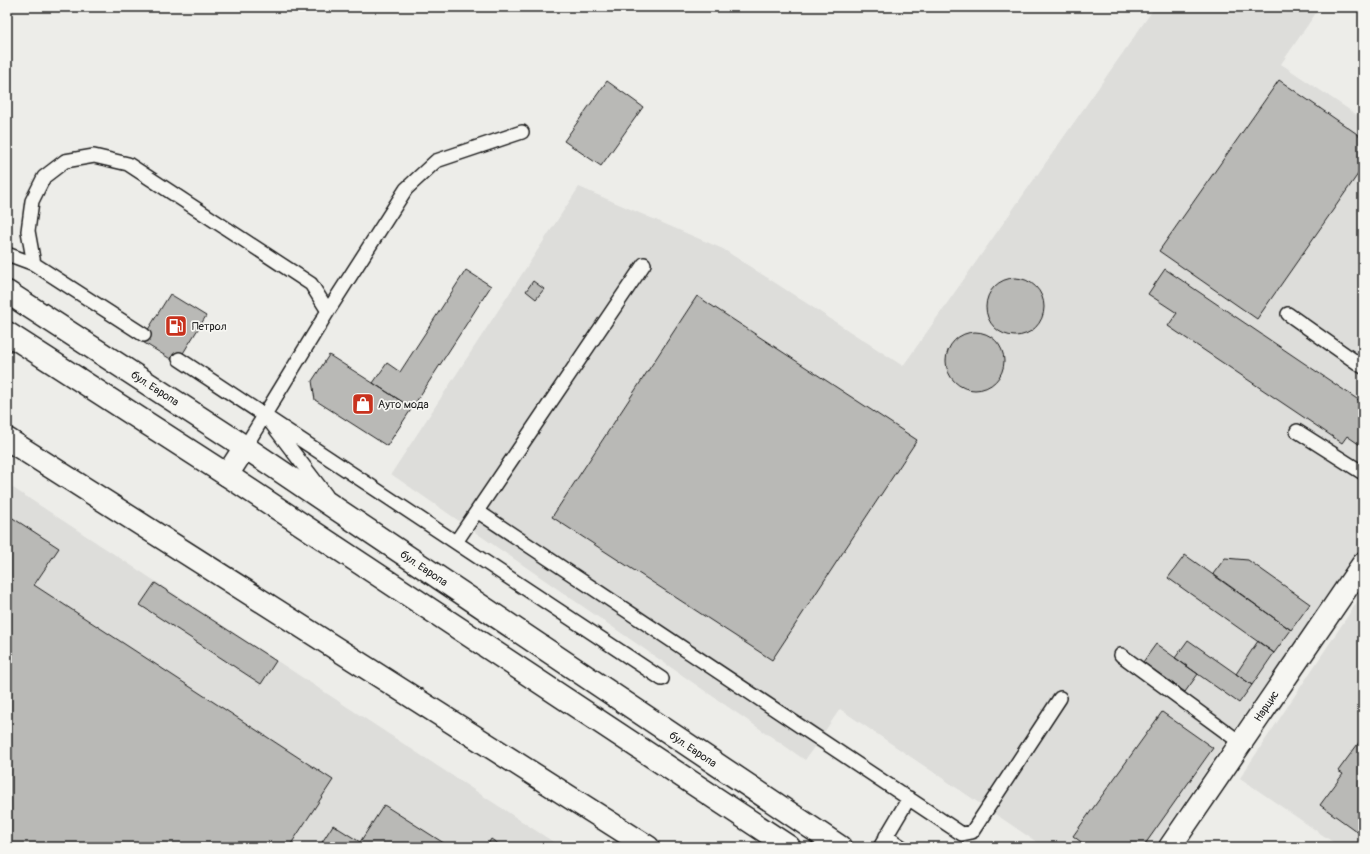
<svg xmlns="http://www.w3.org/2000/svg" width="1370" height="854" font-family="Pangolin,sans-serif">
<style>
.built{fill:#ddddda}
.building{fill:#b9b9b6;stroke:#1c1c1c}
.lines{fill:none;stroke-linecap:round;stroke-linejoin:round}
.service-casing{stroke:#1c1c1c;stroke-width:16}
.minor-casing{stroke:#1c1c1c;stroke-width:25}
.secondary-casing{stroke:#1c1c1c;stroke-width:25}
.service{stroke:#f6f6f2;stroke-width:13}
.minor{stroke:#f6f6f2;stroke-width:22}
.secondary{stroke:#f6f6f2;stroke-width:22}
.labels{text-anchor:middle;stroke-width:3.5;stroke-linejoin:round;paint-order:stroke}
.poi-label{font-size:11px;fill:#1c1c1c;stroke:#f6f6f2;text-anchor:start}
.street-label{font-size:11px;fill:#1c1c1c;stroke:#f6f6f2}
</style>
<rect width="100%" height="100%" fill="#edede9"/>
<filter id="ink" filterUnits="userSpaceOnUse"><feTurbulence type="fractalNoise" baseFrequency=".025" numOctaves="2"/><feDisplacementMap in="SourceGraphic" scale="8" xChannelSelector="R" yChannelSelector="G"/><feConvolveMatrix kernelMatrix="1 2 1 2 8 2 1 2 1" color-interpolation-filters="sRGB"/></filter>
<g filter="url(#ink)">
<path class="built" d="M1155,7H1320L1281,64L1363,119V547L1230,735L1154,847H1044L840,709L805,760L391,474L579,187L723,249L903,366Z
M7,484L561,847H7Z
M1363,593V847H1340L1240,778Z"/>
<path class="building" d="M1279,80L1363,138V167L1257,319L1159,251Z
M607,81L643,107L601,166L564,141Z
M1165,269L1363,403V447L1347,436L1342,443L1168,326L1177,313L1148,294Z
M466,270L491,286L412,408L373,383L387,363L400,372Z
M986 307a29 29 0 1 1 58 0a29 29 0 1 1-58 0Z
M533,281L544,289L536,299L526,291Z
M170,294L206,316L177,363L141,341Z
M697,296L917,440L772,660L552,517Z
M946 361a29 29 0 1 1 58 0a29 29 0 1 1-58 0Z
M329,355L412,408L387,446L315,400L312,381Z
M8,515L59,548L34,585L333,780L289,847H7V517Z
M1185,555L1291,630L1274,653L1168,578Z
M1225,558L1248,560L1310,604L1291,630L1213,574Z
M155,583L276,661L261,684L140,605Z
M1188,640L1252,685L1239,703L1175,658Z
M1258,641L1274,653L1252,685L1236,674Z
M1156,644L1198,674L1185,692L1143,662Z
M1162,712L1213,748L1143,847H1088L1073,836Z
M1363,737V836L1320,805L1343,774L1338,771Z
M1363,794V803L1359,800Z
M384,805L450,847H319L333,825L360,842Z
M491,839L503,847H486Z"/>
<g class="lines">
<g class="service-casing">
<path id="service" d="M7,254L34,264L144,335
M34,264L28,231L32,201L44,177L65,161L94,156L128,164L311,284L328,311
M1288,314L1363,367
M179,359L662,679
M271,423L326,495
M1297,431L1363,473
M245,447L328,311L406,189L436,161L522,132
M477,511L962,834L972,832L1060,698
M456,542L644,264
M1121,655L1241,743
M886,836L902,847
M880,847L909,798"/>
</g>
<g class="minor-casing">
<path id="minor" d="M7,439L648,847
M227,475L245,447
M1170,847L1363,564"/>
</g>
<g class="secondary-casing">
<path id="secondary" d="M7,292L245,447L338,510L840,847
M7,333L227,475L789,847"/>
</g>
<use href="#service" class="service"/>
<use href="#minor" class="minor"/>
<use href="#secondary" class="secondary"/>
</g>
</g>
<defs>
<g id="fuel-square" transform="scale(1.15)"><rect x="-9" y="-9" width="18" height="18" rx="4" fill="#c8321e" stroke="#f6f6f2"/><path d="M-5.5-6h7V0h2V4h1.3V-2.5L3-4.5l.8-.8L6-3V5H2.5V1h-1V6h-7ZM-4.2-4.7v3.2H.2V-4.7Z" fill="#fff"/></g>
<g id="shop-square" transform="scale(1.15)"><rect x="-9" y="-9" width="18" height="18" rx="4" fill="#c8321e" stroke="#f6f6f2"/><path d="M-5-2.5h2.3a2.7 3.5 0 0 1 5.4 0H5L5.5 6h-11ZM-1.5-2.5h3a1.5 2.3 0 0 0-3 0Z" fill="#fff"/></g>
</defs>
<g fill-rule="evenodd">
<use href="#fuel-square" x="176" y="326"/>
<use href="#shop-square" x="363" y="404"/>
</g>
<g class="labels">
<g class="poi-label">
<text x="192" y="330">Петрол</text>
<text x="378" y="408">Ауто мода</text>
</g>
<g class="street-label">
<text transform="translate(155 388) rotate(33)" y="4">бул. Европа</text>
<text transform="translate(424 568) rotate(34)" y="4">бул. Европа</text>
<text transform="translate(1266 706) rotate(-56)" y="4">Нарцис</text>
<text transform="translate(693 749) rotate(34)" y="4">бул. Европа</text>
</g>
</g>
<rect width="1370" height="854" fill="none" stroke="#f6f6f2" stroke-width="24"/>
<rect x="12" y="12" width="1346" height="830" fill="none" stroke="#1c1c1c" stroke-width="1.5" filter="url(#ink)"/>
</svg>
